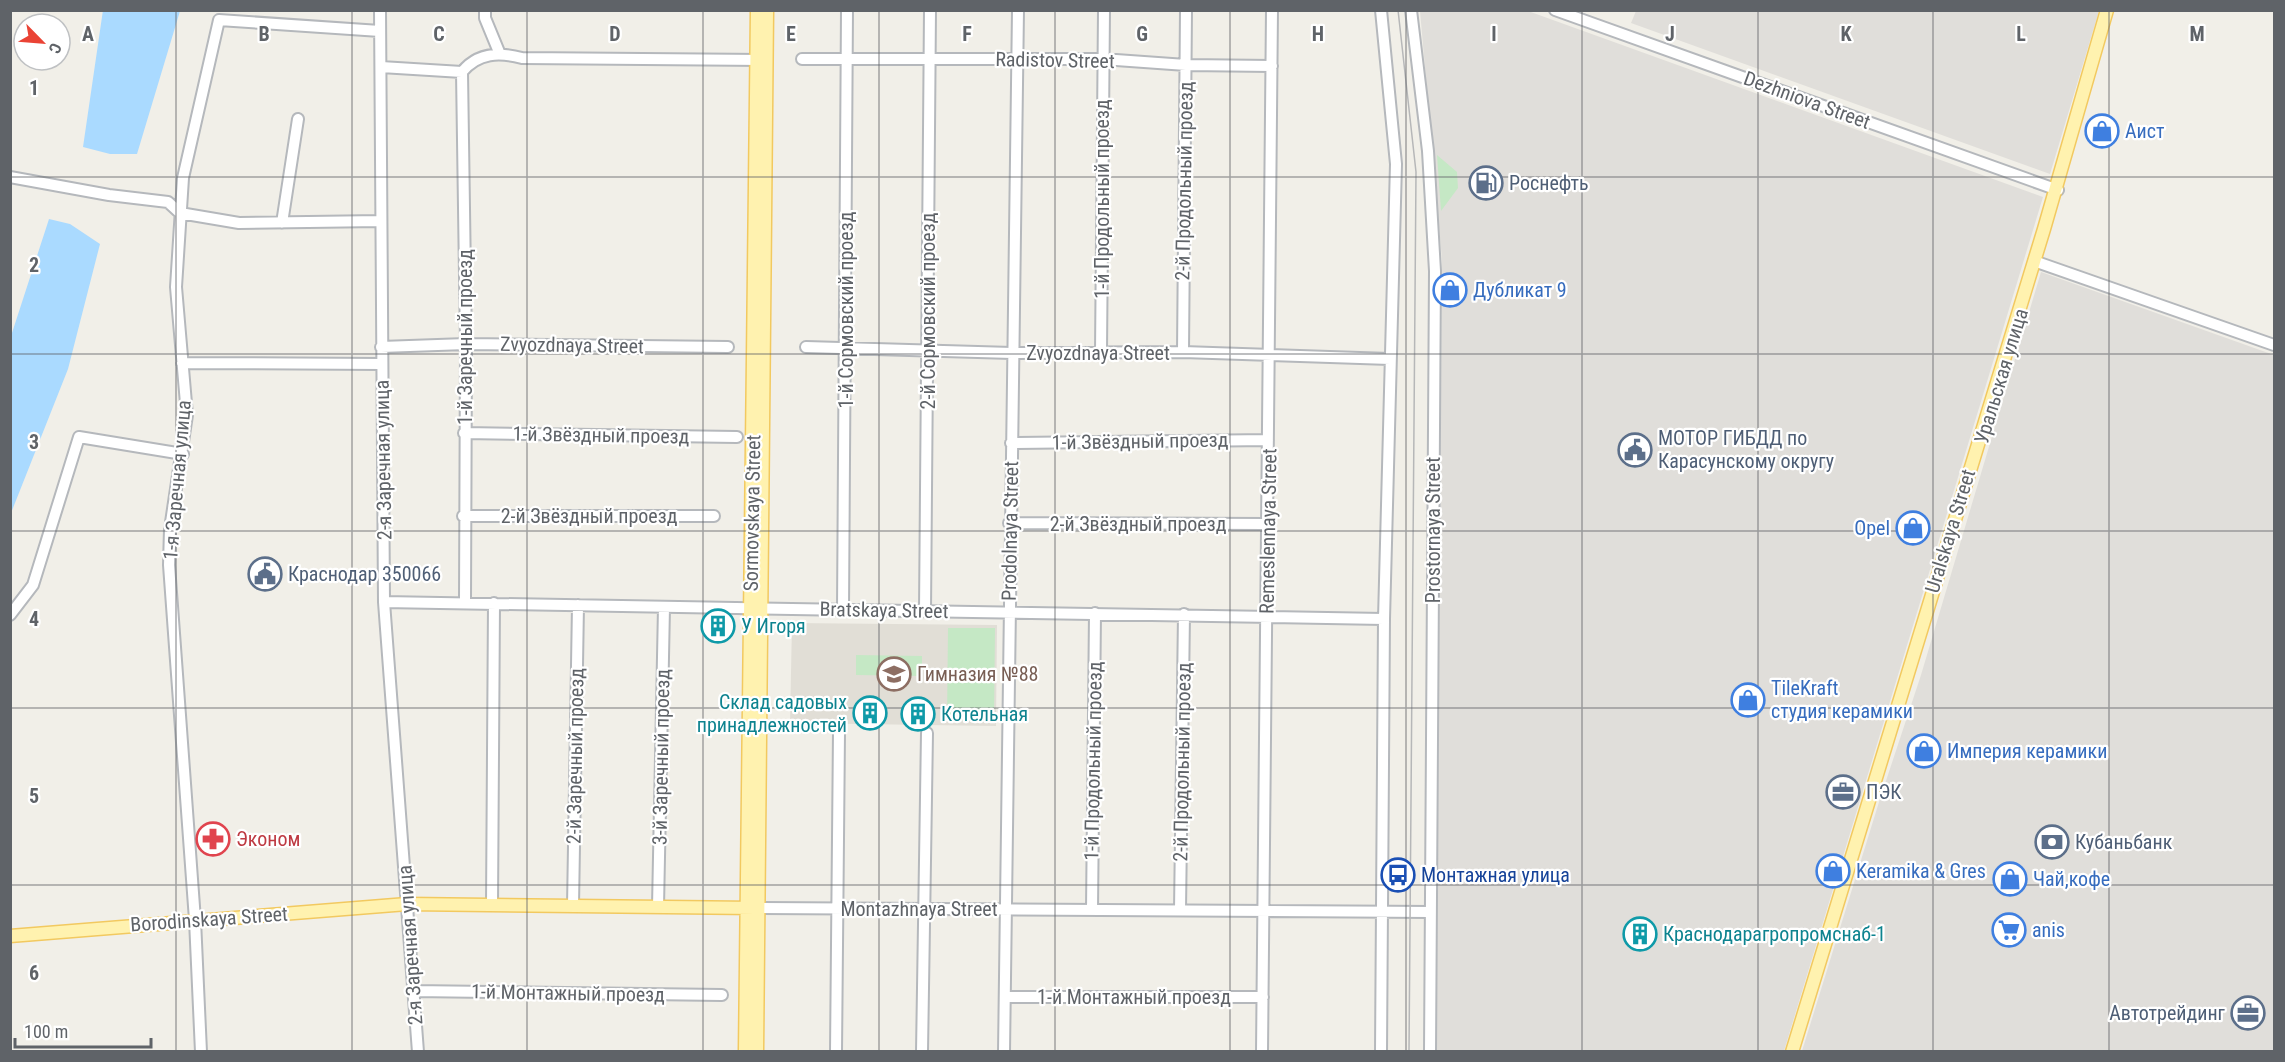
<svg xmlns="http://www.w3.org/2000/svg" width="2285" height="1062" font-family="'Roboto Condensed',sans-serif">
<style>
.industrial{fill:#e0deda}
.education{fill:#e1ded6}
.green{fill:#c5e8c5}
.water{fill:#aadaff}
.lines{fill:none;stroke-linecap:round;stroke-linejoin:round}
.minor-casing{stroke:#b5b8bc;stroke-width:14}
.major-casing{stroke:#f2c960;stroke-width:15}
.minor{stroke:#fff;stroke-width:10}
.major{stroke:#fff2af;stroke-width:12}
.tram{stroke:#b6b7b8;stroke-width:1.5}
.grid{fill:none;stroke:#5f6368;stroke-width:1.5;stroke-opacity:0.55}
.labels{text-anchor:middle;stroke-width:4.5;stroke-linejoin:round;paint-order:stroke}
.street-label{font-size:20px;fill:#5f6368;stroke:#fff}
.shop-label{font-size:20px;fill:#366cbe;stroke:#fff;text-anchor:start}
.service-label{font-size:20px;fill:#4e5e75;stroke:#fff;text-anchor:start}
.culture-label{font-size:20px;fill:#0d838f;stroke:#fff;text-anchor:start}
.education-label{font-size:20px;fill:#785e54;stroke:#fff;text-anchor:start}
.health-label{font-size:20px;fill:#be3a42;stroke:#fff;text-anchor:start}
.transit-label{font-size:20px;fill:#164399;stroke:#fff;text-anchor:start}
.grid-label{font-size:20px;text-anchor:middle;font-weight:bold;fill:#5f6368;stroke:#fff;stroke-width:4.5;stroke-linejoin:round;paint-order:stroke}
</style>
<rect width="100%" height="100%" fill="#f1efe8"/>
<path class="industrial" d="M1420,11H1528L2043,197L1784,1051H1436L1442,260Z
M1636,11V10L2099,11L2050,174L1631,23Z
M2041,272L2274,355V1051H1802L1879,802L1921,675Z"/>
<path class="education" d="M792,623L997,625L996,726L790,723Z"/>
<path class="green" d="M1437,155L1457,172L1458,188L1441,211Z
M948,628H995L994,721L947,720Z
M856,655L922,656V676L856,675Z"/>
<path class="water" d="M103,10L180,11L137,154H110L83,147Z
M49,219L70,224L100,244L68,369L11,513V336Z"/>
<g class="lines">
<g class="minor-casing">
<path id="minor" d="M380,10L384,602L418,1052
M485,10V18L499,52
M1411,10L1428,151L1435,271L1430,1052
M1555,10L2058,190
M802,59H1102L1186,65L1272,66
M381,67L462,72C478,52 500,52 522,58L764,60
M462,72L466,344L465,602
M10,177L109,195L168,202L180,213L239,223L380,221
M282,223L298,119
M2034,261L2274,345
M381,347L466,344L728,347
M806,347L1012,353L1183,352L1390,359
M1101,352L1104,10
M1183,352L1186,10
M182,363L382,364
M464,433L737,437
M1011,443L1268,440
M463,516H714
M1009,523L1266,524
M384,602L1384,619
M843,610L847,10
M925,611L930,10
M10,615L33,585L79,437L183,454
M492,905L494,603
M573,906L578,605
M658,907L664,607
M759,908L1431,912
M1092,910L1095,613
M1180,910L1184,614
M413,991L722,995
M1005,997H1263
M201,1052L195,920L169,565L170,529L187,415L176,287L183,178L219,20L380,31
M836,1052L839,732
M922,1052L927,733
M1004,1052L1018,10
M1262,1052L1272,10
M1381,1052L1384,619L1396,164L1381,10"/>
</g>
<g class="major-casing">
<path id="major" d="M10,936L407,904L755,908
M745,1052L757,10
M757,1052L767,10
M1792,1052L2044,229L2107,10"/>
</g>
<use href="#minor" class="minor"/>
<use href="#major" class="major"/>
<path class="tram" d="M1398,10L1416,172L1409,1052"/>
</g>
<path class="grid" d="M176,10V1052M352,10V1052M527,10V1052M703,10V1052M879,10V1052M1055,10V1052M1230,10V1052M1406,10V1052M1582,10V1052M1758,10V1052M1933,10V1052M2109,10V1052M10,177H2274M10,354H2274M10,531H2274M10,708H2274M10,885H2274"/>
<defs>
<g id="shop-ring" transform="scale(1.725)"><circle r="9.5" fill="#fff" stroke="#3f7fe0" stroke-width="1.5"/><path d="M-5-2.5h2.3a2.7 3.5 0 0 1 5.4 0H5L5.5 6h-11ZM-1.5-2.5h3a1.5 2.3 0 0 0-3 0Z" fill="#3f7fe0"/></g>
<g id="fuel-ring" transform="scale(1.725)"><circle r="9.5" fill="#fff" stroke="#5c6f8a" stroke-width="1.5"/><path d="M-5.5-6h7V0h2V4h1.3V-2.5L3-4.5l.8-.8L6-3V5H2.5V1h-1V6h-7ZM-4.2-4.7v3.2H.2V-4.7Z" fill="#5c6f8a"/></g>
<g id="civic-ring" transform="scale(1.725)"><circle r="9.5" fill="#fff" stroke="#5c6f8a" stroke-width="1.5"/><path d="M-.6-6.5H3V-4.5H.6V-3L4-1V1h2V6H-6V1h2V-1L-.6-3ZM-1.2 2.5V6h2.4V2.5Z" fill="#5c6f8a"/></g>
<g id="building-ring" transform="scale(1.725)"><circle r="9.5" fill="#fff" stroke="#0f9aa8" stroke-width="1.5"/><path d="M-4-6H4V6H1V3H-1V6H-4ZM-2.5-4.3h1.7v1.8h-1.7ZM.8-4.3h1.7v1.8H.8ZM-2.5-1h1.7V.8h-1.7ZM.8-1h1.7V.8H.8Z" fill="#0f9aa8"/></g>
<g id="school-ring" transform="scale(1.725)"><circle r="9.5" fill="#fff" stroke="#8d6e63" stroke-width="1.5"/><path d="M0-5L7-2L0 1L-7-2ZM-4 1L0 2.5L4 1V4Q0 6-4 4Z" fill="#8d6e63"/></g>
<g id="office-ring" transform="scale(1.725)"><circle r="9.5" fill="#fff" stroke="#5c6f8a" stroke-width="1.5"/><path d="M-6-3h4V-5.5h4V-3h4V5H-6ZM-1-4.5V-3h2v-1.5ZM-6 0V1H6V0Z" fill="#5c6f8a"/></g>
<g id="pharmacy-ring" transform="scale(1.725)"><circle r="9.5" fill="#fff" stroke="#e0444e" stroke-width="1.5"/><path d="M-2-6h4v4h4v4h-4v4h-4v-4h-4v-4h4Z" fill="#e0444e"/></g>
<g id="bank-ring" transform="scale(1.725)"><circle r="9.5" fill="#fff" stroke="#5c6f8a" stroke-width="1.5"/><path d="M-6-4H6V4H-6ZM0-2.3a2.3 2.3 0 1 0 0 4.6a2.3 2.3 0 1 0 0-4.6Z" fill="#5c6f8a"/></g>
<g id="bus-ring" transform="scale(1.725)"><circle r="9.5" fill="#fff" stroke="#1a4fb4" stroke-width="1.5"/><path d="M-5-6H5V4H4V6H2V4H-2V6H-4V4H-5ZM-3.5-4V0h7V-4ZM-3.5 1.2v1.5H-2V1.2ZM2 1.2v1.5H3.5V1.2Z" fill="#1a4fb4"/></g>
<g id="supermarket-ring" transform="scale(1.725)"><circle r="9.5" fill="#fff" stroke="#3f7fe0" stroke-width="1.5"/><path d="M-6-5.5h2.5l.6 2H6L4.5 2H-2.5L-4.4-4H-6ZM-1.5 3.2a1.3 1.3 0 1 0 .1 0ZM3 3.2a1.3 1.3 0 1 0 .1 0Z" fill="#3f7fe0"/></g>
</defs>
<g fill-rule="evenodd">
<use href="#shop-ring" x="2102" y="131"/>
<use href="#fuel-ring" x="1486" y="183"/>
<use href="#shop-ring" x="1450" y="290"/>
<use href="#civic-ring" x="1635" y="450"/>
<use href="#shop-ring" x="1913" y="528"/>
<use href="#civic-ring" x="265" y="574"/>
<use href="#building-ring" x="718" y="626"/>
<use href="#school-ring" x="894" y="674"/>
<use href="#shop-ring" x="1748" y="700"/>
<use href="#building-ring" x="870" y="713"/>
<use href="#building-ring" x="918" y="714"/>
<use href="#shop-ring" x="1924" y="751"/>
<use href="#office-ring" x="1843" y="792"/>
<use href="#pharmacy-ring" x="213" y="839"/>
<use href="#bank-ring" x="2052" y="842"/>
<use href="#shop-ring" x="1833" y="871"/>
<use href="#bus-ring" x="1398" y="875"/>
<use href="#shop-ring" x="2010" y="879"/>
<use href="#supermarket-ring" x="2009" y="930"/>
<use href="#building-ring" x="1640" y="934"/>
<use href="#office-ring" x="2248" y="1013"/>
</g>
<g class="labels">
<g class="street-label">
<text transform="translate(1055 60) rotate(1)" y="7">Radistov Street</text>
<text transform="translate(1807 100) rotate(20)" y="7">Dezhniova Street</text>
<text transform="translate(1184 181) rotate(-89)" y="7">2-й Продольный проезд</text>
<text transform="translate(1102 199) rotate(-90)" y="7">1-й Продольный проезд</text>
<text transform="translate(846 310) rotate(-90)" y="7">1-й Сормовский проезд</text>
<text transform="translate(928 311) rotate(-90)" y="7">2-й Сормовский проезд</text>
<text transform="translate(465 337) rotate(-90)" y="7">1-й Заречный проезд</text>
<text transform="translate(572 345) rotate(1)" y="7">Zvyozdnaya Street</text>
<text x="1098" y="360">Zvyozdnaya Street</text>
<text transform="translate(2001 376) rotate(-73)" y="7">Уральская улица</text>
<text transform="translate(601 435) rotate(1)" y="7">1-й Звёздный проезд</text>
<text transform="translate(1140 441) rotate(-1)" y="7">1-й Звёздный проезд</text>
<text transform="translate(383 460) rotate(-91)" y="7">2-я Заречная улица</text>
<text transform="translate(177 480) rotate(-85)" y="7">1-я Заречная улица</text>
<text transform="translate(752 513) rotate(-89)" y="7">Sormovskaya Street</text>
<text x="589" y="523">2-й Звёздный проезд</text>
<text x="1138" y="531">2-й Звёздный проезд</text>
<text transform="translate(1433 530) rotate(-90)" y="7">Prostornaya Street</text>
<text transform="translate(1010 531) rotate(-89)" y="7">Prodolnaya Street</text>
<text transform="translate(1268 531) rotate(-89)" y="7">Remeslennaya Street</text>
<text transform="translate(1950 531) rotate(-73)" y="7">Uralskaya Street</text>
<text transform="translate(884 610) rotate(1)" y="7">Bratskaya Street</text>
<text transform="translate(575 756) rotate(-89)" y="7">2-й Заречный проезд</text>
<text transform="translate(661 757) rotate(-89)" y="7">3-й Заречный проезд</text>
<text transform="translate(1093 761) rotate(-89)" y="7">1-й Продольный проезд</text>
<text transform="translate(1182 762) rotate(-89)" y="7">2-й Продольный проезд</text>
<text x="919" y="916">Montazhnaya Street</text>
<text transform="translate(209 919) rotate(-4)" y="7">Borodinskaya Street</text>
<text transform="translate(410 945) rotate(-94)" y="7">2-я Заречная улица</text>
<text transform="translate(568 993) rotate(1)" y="7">1-й Монтажный проезд</text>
<text x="1134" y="1004">1-й Монтажный проезд</text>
</g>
<g class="shop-label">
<text x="2125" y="138">Аист</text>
<text x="1473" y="297">Дубликат 9</text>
<text x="1890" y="535" text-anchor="end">Opel</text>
<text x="1771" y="695">TileKraft<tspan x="1771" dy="23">студия керамики</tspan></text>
<text x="1947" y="758">Империя керамики</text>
<text x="1856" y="878">Keramika &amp; Gres</text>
<text x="2033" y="886">Чай,кофе</text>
<text x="2032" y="937">anis</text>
</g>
<g class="service-label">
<text x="1509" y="190">Роснефть</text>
<text x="1658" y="445">МОТОР ГИБДД по<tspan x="1658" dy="23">Карасунскому округу</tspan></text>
<text x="288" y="581">Краснодар 350066</text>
<text x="1866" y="799">ПЭК</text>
<text x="2075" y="849">Кубаньбанк</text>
<text x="2225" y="1020" text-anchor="end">Автотрейдинг</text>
</g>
<g class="culture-label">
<text x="741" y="633">У Игоря</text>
<text x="847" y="709" text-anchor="end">Склад садовых<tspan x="847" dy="23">принадлежностей</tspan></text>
<text x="941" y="721">Котельная</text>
<text x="1663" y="941">Краснодарагропромснаб-1</text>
</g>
<g class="education-label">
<text x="917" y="681">Гимназия №88</text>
</g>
<g class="health-label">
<text x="236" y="846">Эконом</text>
</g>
<g class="transit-label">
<text x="1421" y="882">Монтажная улица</text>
</g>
</g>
<g class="grid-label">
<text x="88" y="41">A</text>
<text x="264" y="41">B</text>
<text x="439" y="41">C</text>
<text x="615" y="41">D</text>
<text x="791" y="41">E</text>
<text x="967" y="41">F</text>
<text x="1142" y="41">G</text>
<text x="1318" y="41">H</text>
<text x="1494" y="41">I</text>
<text x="1670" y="41">J</text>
<text x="1846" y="41">K</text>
<text x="2021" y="41">L</text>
<text x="2197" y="41">M</text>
<text x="34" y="95">1</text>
<text x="34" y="272">2</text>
<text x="34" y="449">3</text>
<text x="34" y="626">4</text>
<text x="34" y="803">5</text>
<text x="34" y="980">6</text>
</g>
<rect width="2285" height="1062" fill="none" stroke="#5f6368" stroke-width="24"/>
<g transform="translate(42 42) rotate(115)"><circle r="28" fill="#ffffff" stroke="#bfc1c3" stroke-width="1.5"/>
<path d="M0-4.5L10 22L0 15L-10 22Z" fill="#ea4335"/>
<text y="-9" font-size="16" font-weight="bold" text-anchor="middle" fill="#5f6368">С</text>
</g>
<path d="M15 1038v9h136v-9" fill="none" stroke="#5f6368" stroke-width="3"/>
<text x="24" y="1038" font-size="18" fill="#5f6368" stroke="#ffffff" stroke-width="4.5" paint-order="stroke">100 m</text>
</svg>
